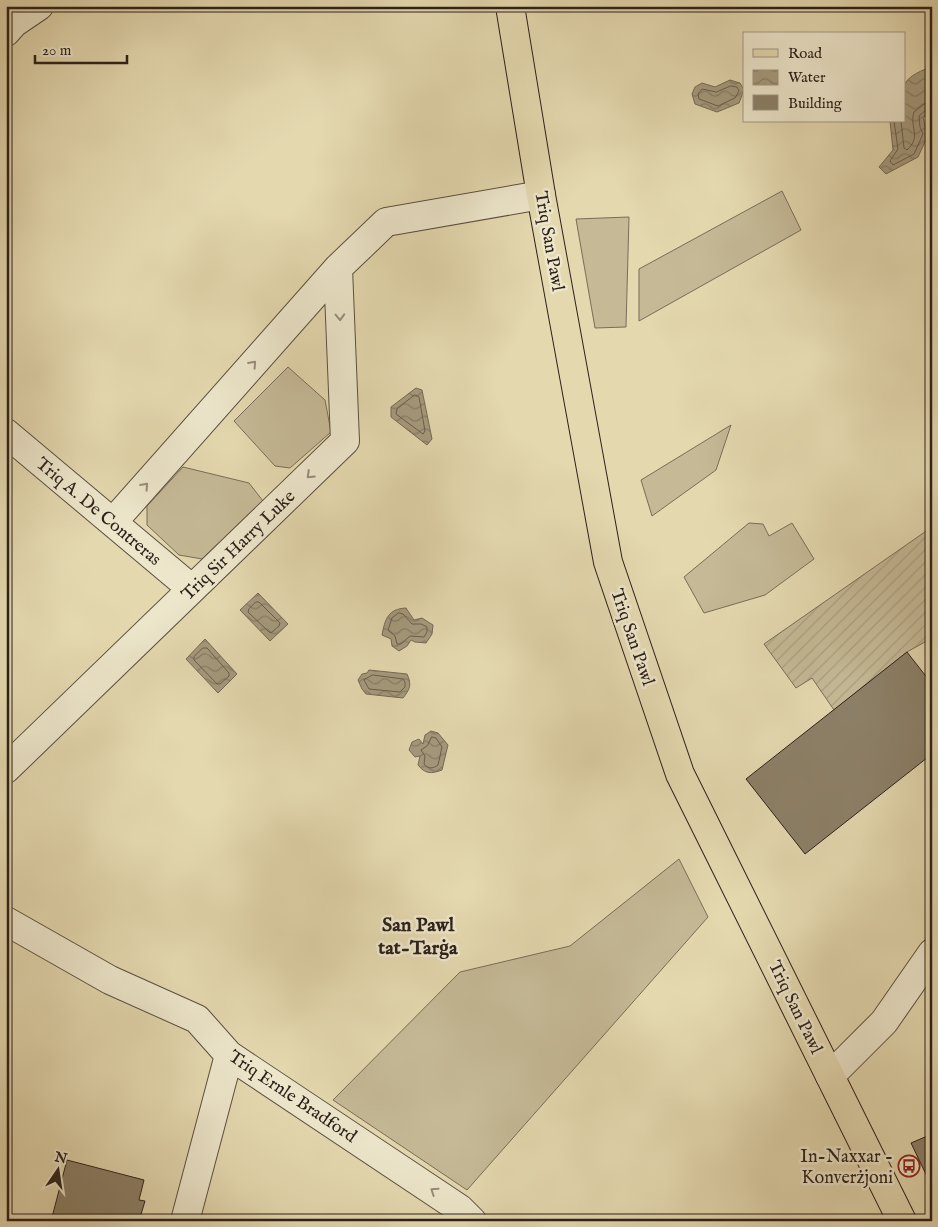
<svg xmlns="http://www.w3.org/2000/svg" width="938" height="1227" font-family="'IM FELL English',serif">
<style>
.grass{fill:#c5b996;stroke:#786d58}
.garden{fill:url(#garden-furrows);stroke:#786d58}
.water{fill:url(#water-waves);stroke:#756a56}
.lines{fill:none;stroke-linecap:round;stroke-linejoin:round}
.shore{stroke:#685e4c;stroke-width:1}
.building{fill:#8c8068;stroke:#2c211b}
.minor-casing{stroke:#5a4f40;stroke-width:30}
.major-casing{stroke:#2c211b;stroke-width:30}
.minor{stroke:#ede6cb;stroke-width:28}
.major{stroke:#e4d8af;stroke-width:28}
.oneway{stroke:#968d7c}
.labels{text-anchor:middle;stroke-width:5;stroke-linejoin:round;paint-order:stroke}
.street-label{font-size:18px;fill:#2c211b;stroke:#ede6cb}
.poi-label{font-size:18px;fill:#2c211b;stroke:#ede6cb;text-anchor:end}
.quarter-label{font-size:20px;font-weight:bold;fill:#2c211b;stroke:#ede6cb}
</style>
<defs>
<pattern id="garden-furrows" width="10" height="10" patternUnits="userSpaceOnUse" patternTransform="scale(1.25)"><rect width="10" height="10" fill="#c5b996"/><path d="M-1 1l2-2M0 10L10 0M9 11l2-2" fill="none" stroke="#a99f81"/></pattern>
<pattern id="water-waves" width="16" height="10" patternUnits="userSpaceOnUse" patternTransform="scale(1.25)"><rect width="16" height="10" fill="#a59a7d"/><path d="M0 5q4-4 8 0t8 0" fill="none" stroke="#877d66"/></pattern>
</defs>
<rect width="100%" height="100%" fill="#e4d8af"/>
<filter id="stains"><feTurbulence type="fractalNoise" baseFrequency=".004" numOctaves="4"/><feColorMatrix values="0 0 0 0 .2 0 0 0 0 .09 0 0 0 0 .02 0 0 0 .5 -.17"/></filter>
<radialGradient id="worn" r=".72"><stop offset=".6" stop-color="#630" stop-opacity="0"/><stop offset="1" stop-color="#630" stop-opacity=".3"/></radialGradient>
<path class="grass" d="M782,191L801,230L639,321V269Z
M629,217L626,327L595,328L576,219Z
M288,367L325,400L331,432L290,468L275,466L234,421Z
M731,425L716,470L652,516L641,480Z
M183,467L249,483L263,501L202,559L179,555L147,525V506Z
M749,523L763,524L769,536L792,523L814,559L765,595L704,613L684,577Z
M679,859L708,917L467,1190L333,1100L460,972L570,946Z"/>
<path class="garden" d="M932,527V638L907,652L834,710L812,678L796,688L764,644Z"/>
<path class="water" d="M932,67V113L923,117L925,126L929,133L918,157L886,174L879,167L893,150L890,121H904C904,112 902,92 905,84C908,76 924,69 932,67Z
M730,80L740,83L744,90L739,103L717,112L695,104L692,94L695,87L702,83L715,87Z
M416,388L422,390L432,439L427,445L391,417V407Z
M258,593L288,624L270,641L240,610Z
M406,608L414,620L422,618L433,625L432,634L426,643L415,642L411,640L407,646L399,651L392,646L391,639L382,635C385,619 388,609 406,608Z
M205,639L237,674L218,693L186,659Z
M369,670L407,674C412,685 410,689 403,698L366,694L362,689L358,680L362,674L367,673Z
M431,731L438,733L448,745L442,770C431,774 425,774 418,765L420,756L415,757L409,750L412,742L419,739L423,744L425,735Z"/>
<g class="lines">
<path class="shore" d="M731,86L737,87L739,91L735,98L718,106L699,99L698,94L702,89L716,92Z
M894,121L898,149L890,161L893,165L914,154L923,134L920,127L919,116L927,109H932
M901,121L904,148L907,150C922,137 909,126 914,112L924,104L932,102
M415,395L419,397L425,431L423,434L396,414L397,409Z
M256,602H259L280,623L279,626L271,633L269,632L248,612L249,609Z
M399,613L403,614L412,624H421L427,627V632L424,637L410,636L401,644H397L395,636L388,630L392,618Z
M203,648H207L229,673V676L220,684H217L194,660V657Z
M373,675L403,679L405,682V687L400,692L369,689L364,680Z
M432,737L436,738L442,747L438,765C433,769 428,769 424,764L425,756L421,750L427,746Z"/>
</g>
<path class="building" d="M907,652L932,684V754L805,854L746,779Z
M932,1134V1187L911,1143Z
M67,1160L144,1180L139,1200L145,1201L139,1221H51Z"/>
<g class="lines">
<g class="minor-casing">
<path id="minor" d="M6,32L14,23L39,6
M6,433L192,589
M113,522L338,268L386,222L541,195
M6,769L345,441L338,268
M6,921L110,980L197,1019L229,1055L460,1209L472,1221
M830,1076L884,1022L932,953
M185,1221L229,1055"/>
</g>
<g class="major-casing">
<path id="major" d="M510,6L541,195L608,562L680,774L902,1221"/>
</g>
<use href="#minor" class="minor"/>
<use href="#major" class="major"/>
</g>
<defs><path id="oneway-chevron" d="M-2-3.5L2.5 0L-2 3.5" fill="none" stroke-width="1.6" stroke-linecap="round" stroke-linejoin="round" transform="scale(1.25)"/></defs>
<g class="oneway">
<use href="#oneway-chevron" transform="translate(340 317) rotate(88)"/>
<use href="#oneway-chevron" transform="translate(253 364) rotate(-48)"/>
<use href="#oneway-chevron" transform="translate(310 475) rotate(136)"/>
<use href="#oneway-chevron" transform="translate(145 486) rotate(-48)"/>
<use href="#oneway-chevron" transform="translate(434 1191) rotate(-146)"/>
</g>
<defs>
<g id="bus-ring" transform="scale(1.125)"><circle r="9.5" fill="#ede6cb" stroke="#8f2418" stroke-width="1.5"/><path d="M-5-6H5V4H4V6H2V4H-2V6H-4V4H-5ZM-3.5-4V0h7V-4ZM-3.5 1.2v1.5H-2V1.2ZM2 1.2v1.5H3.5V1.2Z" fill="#8f2418"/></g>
</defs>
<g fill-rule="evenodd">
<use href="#bus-ring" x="909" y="1166"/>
</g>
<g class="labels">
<g class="street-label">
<text transform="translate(550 241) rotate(80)" y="6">Triq San Pawl</text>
<text transform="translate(99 511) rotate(40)" y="6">Triq A. De Contreras</text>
<text transform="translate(238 545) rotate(-44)" y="6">Triq Sir Harry Luke</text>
<text transform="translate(633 637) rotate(71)" y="6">Triq San Pawl</text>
<text transform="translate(796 1007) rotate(64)" y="6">Triq San Pawl</text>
<text transform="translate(293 1096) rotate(34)" y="6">Triq Ernle Bradford</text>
</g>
<g class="poi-label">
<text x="893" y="1162">In-Naxxar -<tspan x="893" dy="21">Konverżjoni</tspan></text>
</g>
<g class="quarter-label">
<text x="418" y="931">San Pawl<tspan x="418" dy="23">tat-Tarġa</tspan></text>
</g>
</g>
<rect width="938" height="1227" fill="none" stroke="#e4d8af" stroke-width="25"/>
<rect x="8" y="8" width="923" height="1212" fill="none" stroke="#2c211b" stroke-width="2.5"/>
<rect x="12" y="12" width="913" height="1202" fill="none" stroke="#2c211b"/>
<rect x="743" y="32" width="162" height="90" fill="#ede6cb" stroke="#a09785"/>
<rect x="753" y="49" width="25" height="8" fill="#e4d8af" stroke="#a09785"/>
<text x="788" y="58" font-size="15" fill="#2c211b">Road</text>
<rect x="753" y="70" width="25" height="15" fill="url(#water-waves)" stroke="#a09785"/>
<text x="788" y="82" font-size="15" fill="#2c211b">Water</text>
<rect x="753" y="95" width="25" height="15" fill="#8c8068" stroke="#a09785"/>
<text x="788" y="108" font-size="15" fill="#2c211b">Building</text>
<g transform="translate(58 1170) rotate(13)" stroke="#ede6cb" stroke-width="4" paint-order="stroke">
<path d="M0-4L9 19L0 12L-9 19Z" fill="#2c211b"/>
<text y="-8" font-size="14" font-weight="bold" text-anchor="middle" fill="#2c211b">N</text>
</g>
<path d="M35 55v8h92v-8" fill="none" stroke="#2c211b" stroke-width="2.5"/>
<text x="42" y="55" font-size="15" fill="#2c211b" stroke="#ede6cb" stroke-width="4" paint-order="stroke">20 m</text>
<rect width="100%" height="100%" filter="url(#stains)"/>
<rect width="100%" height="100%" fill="url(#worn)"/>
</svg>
